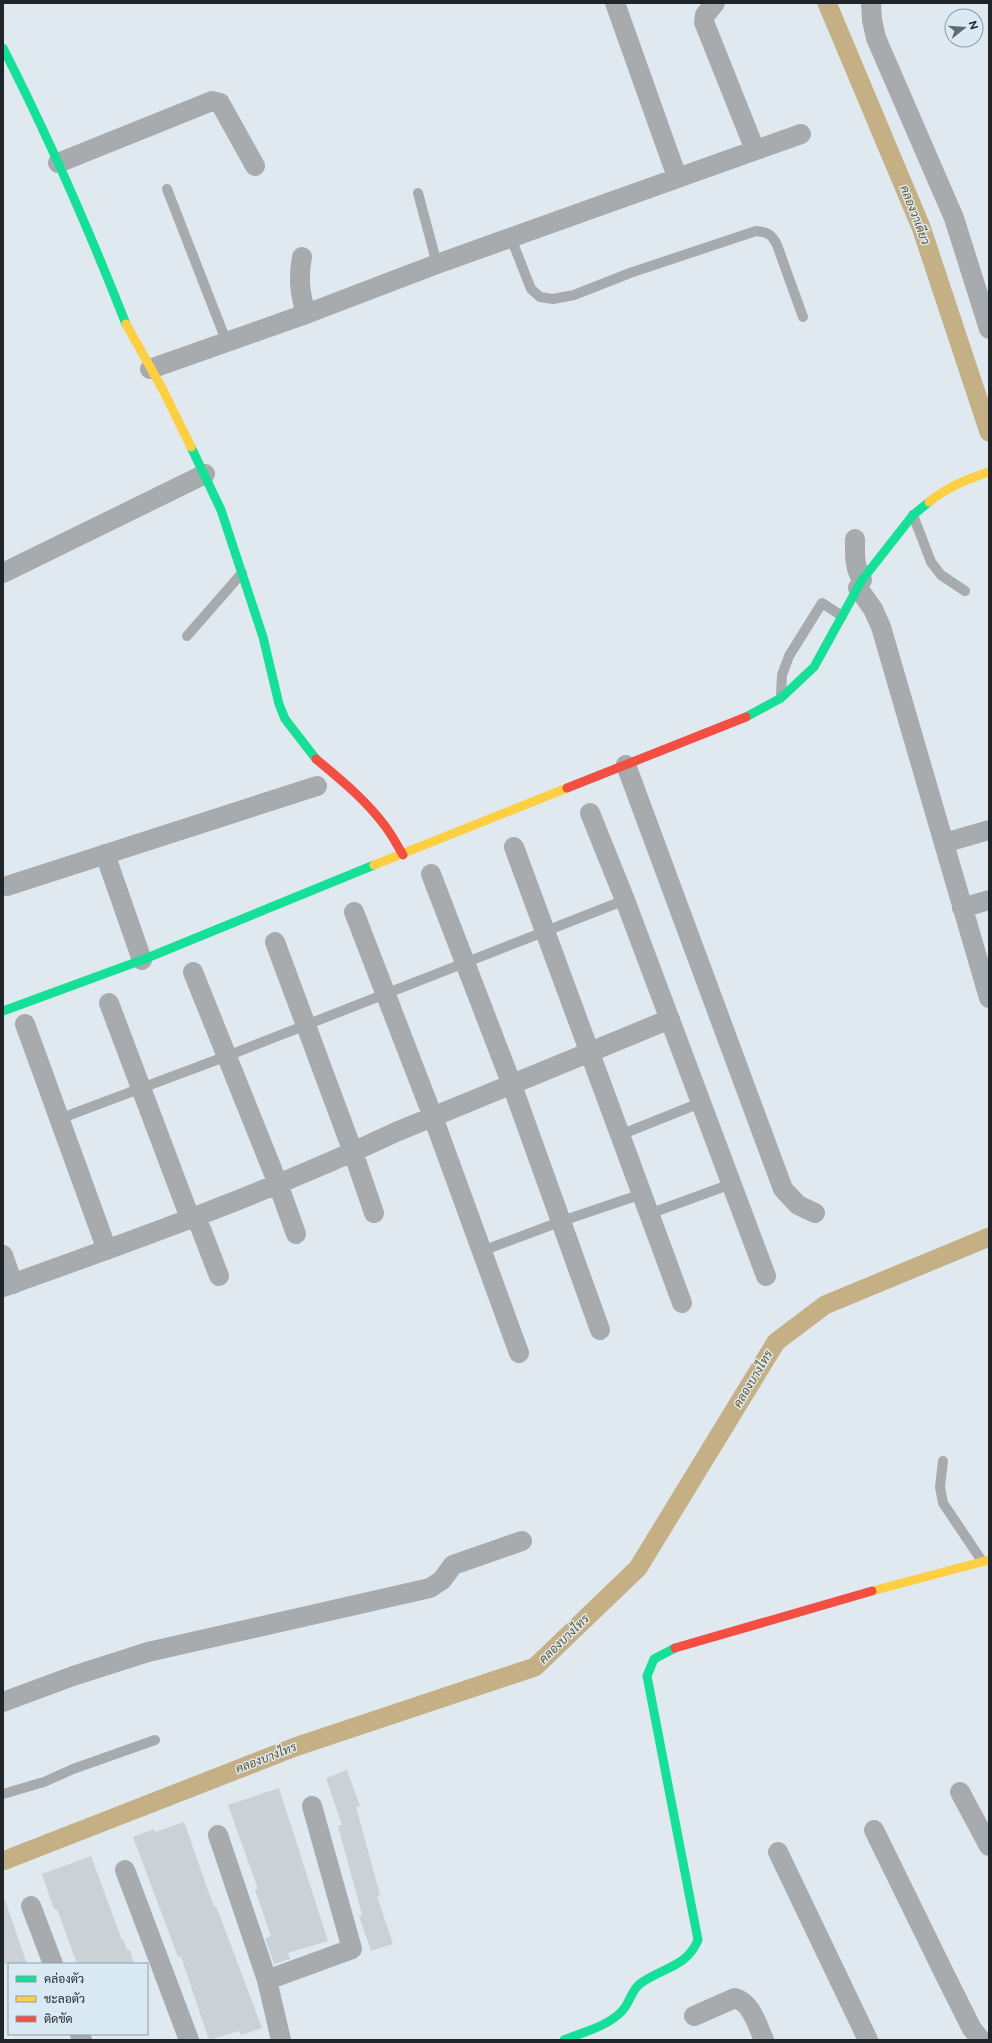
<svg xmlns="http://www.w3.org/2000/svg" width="992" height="2043" font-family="Raleway,Sarabun,sans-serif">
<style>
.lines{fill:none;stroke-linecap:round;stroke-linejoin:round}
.canal{stroke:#c5b085;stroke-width:19}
.building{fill:#cbd2d7}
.lane{stroke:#a7abae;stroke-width:10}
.street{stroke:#a7abae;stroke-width:20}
.fast{stroke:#16e098;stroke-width:9}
.slow{stroke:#ffcf43;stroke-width:9}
.jam{stroke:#f24e42;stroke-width:9}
.labels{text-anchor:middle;stroke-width:3;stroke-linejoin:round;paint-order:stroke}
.water-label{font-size:12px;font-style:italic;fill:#6b5322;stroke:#daeaf5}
</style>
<rect width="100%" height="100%" fill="#e0e9ef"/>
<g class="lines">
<path class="canal" d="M827,3L921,227L989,432
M3,1861L295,1747L535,1667L638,1568L776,1342L825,1305L989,1237"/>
</g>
<path class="building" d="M347,1770L360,1806L356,1807L380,1895L377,1896L393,1944L371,1951L359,1916L362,1915L338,1826L342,1825L326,1778Z
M279,1788L328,1941L288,1953L290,1959L274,1964L265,1938L271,1936L255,1890L258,1889L228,1805Z
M184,1822L214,1907L216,1906L262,2028L241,2035L239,2031L209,2040L181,1956L178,1957L133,1837L154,1829L155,1832Z
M91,1856L122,1940L123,1939L127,1950H130L134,1964H77L57,1909H54L42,1874Z
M5,1900L27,1964H3V1901Z"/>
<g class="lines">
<path class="lane" d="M167,189L227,343
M418,193L437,264
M511,238L531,289L540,297L553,299L574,295L630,273L756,231C767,232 772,234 777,245L803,317
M913,515L931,562L941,575L965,591
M187,636L242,573
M781,695L782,675L789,656L822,603L842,616
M59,1119L227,1056L625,900
M620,1135L700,1103
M649,1214L731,1184
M482,1251L562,1221L642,1194
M943,1461L940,1487L943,1503L982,1561
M3,1794L44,1782L73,1769L155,1740"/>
<path class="street" d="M615,3L677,177
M715,3L705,15L704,22L755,150
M871,3L872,20L876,38L954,218L989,329
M58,163L212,101L220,103L255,166
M302,257C298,278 300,294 306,314
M150,369L306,314L437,264L801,134
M855,539C855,554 854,567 862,580
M3,573L205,474
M858,588L873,609L881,627L989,998
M626,765L783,1189L798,1205L815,1213
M590,813L625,900L766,1276
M944,843L989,830
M514,847L682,1303
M105,854L142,960
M431,874L512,1085L600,1330
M7,886L317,786
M962,908L989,900
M354,912L433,1117L519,1353
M275,942L353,1152L374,1213
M193,972L278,1184L296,1234
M109,1003L190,1218
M25,1024L107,1250
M196,1216L219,1276
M3,1255L13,1284
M3,1287C135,1240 269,1192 396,1132L670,1019
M3,1702L73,1676L148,1652L430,1588L442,1580L453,1565L522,1541
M960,1792L989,1846
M874,1830L946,1977L972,2029L981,2040
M218,1835L267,1980L281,2040
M778,1852L868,2040
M125,1870L189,2040
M31,1906L53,1964
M267,1980L352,1949L312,1806
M694,2016L735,1998C752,2003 757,2025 764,2040
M80,2034L82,2040"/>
<path class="fast" d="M3,48C49,138 89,230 126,324
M191,447L221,510L263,637L279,704L285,719L316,759
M746,717L781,698L814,667L862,580L913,515L929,502
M3,1011L142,960L374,865
M564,2040C583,2032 607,2027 622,2011C630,2003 631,1990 641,1983C663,1967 686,1968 698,1940L647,1676L654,1659L675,1648"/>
<path class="slow" d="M126,324L163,390L191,447
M929,502C947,487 967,479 989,472
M374,865L567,788
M872,1591L989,1560"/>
<path class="jam" d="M316,759C340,779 366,800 385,826C392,835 397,845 403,855
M567,788L746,717
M675,1648L872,1591"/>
</g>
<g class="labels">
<g class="water-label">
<text transform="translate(915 215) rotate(69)" y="4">คลองวาเดียว</text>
<text transform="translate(753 1379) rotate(-59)" y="4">คลองบางไทร</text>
<text transform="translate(564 1639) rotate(-44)" y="4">คลองบางไทร</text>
<text transform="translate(266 1758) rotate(-21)" y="4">คลองบางไทร</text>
</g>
</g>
<rect width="992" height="2043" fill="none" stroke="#1f2529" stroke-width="8"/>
<rect x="8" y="1963" width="140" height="72" fill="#daeaf5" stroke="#8f9ba3"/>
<rect x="16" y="1976" width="20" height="6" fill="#16e098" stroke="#8f9ba3"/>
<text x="44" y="1983" font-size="12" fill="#1f2529">คล่องตัว</text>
<rect x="16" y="1996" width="20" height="6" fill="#ffcf43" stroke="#8f9ba3"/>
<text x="44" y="2003" font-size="12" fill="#1f2529">ชะลอตัว</text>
<rect x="16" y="2016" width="20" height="6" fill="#f24e42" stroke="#8f9ba3"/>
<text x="44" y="2023" font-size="12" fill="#1f2529">ติดขัด</text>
<g transform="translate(964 28) rotate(73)"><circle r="19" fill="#daeaf5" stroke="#8f9ba3"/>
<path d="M0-3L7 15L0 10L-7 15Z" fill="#636a6e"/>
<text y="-6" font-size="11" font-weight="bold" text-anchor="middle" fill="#1f2529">N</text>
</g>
</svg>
